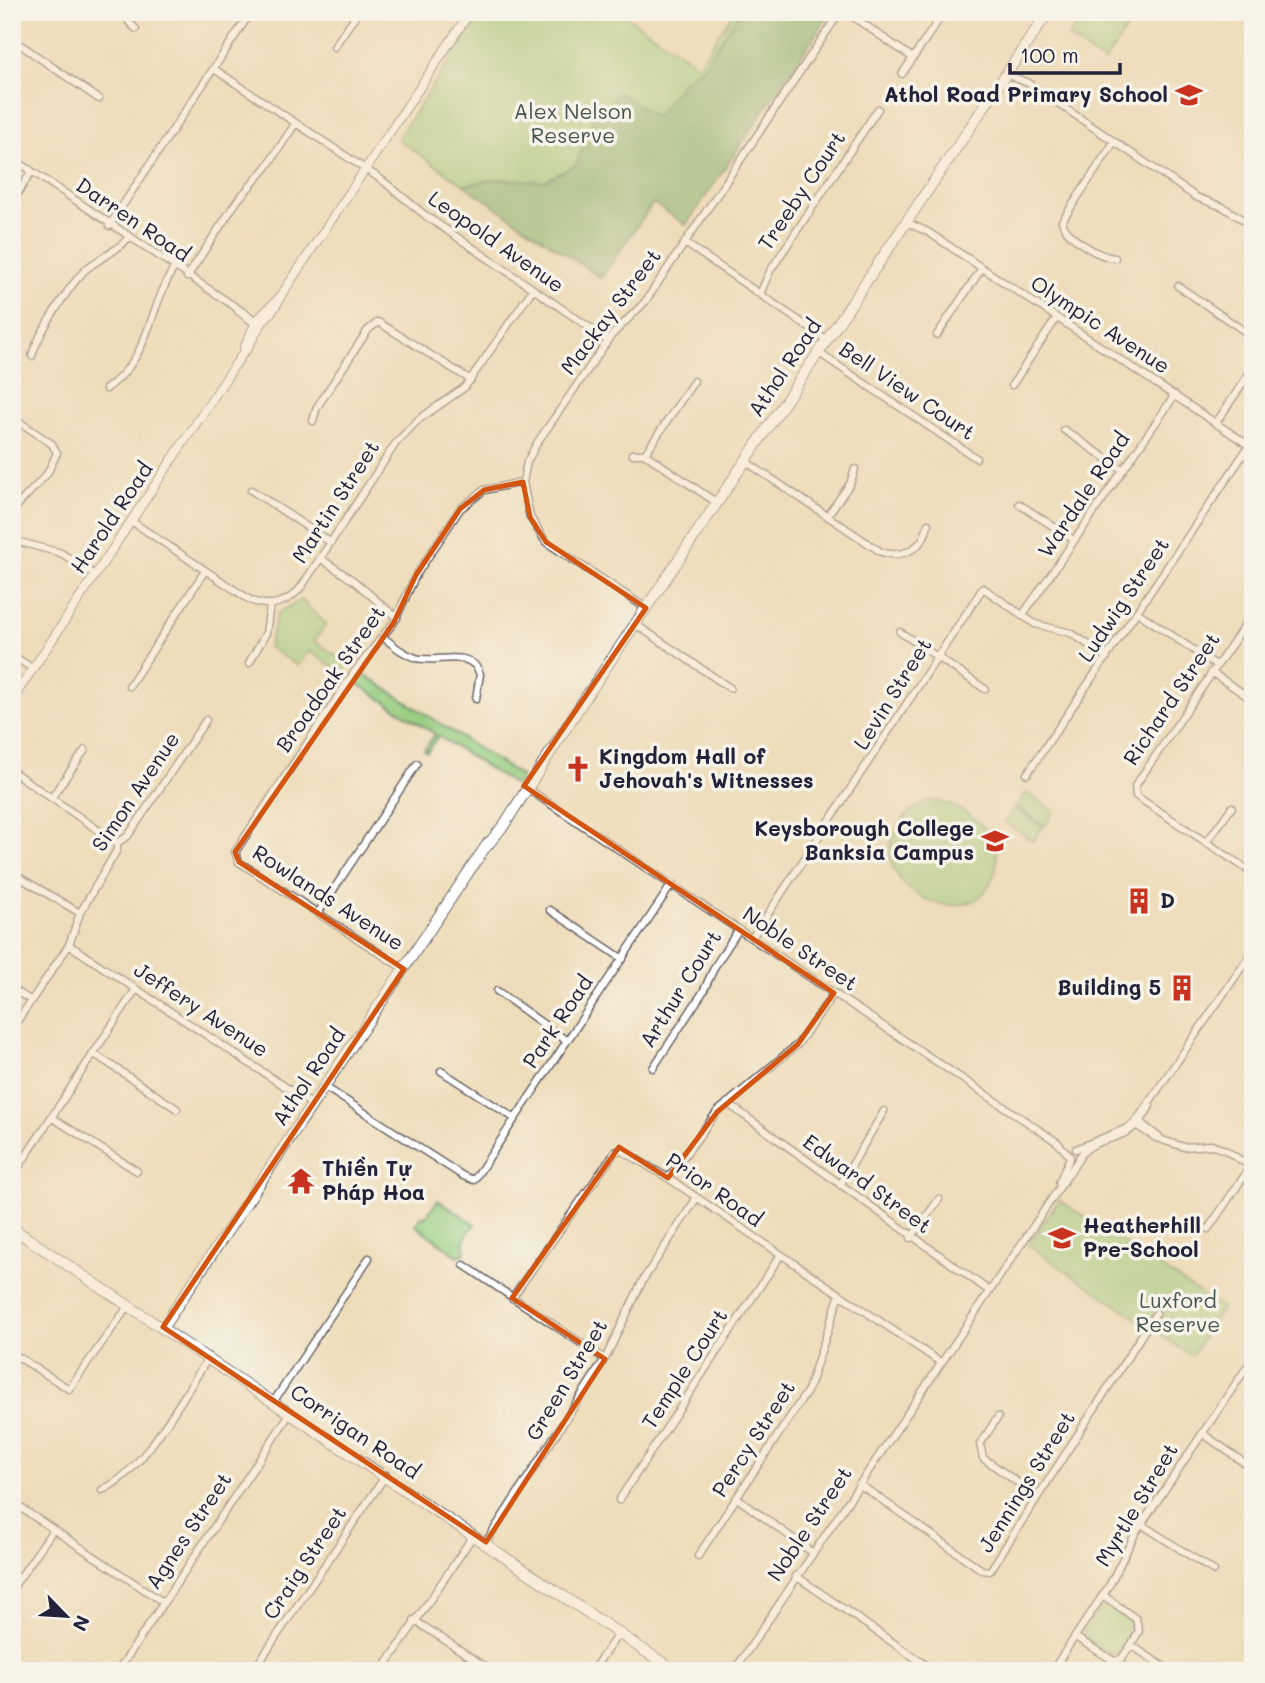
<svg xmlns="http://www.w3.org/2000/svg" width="1265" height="1683" font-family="Mali,sans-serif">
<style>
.green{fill:#95cc7e;stroke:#5c775c;stroke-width:2}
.forest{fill:#78b06d;stroke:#4d6954;stroke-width:2}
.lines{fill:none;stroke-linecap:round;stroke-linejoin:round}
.minor-casing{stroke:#696367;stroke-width:9}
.tertiary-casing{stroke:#696367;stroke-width:10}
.secondary-casing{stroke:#696367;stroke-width:12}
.minor{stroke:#fff;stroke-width:6}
.tertiary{stroke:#fff;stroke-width:8}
.secondary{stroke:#fff;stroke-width:10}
.marked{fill:none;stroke:#d45411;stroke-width:5;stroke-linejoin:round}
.labels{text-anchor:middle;stroke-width:7;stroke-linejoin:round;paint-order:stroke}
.poi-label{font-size:21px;font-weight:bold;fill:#22223b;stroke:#f7f3e8;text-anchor:start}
.park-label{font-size:21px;fill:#44554f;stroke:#f7f3e8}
.street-label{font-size:21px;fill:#22223b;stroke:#f7f3e8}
</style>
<rect width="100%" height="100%" fill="#f7f3e8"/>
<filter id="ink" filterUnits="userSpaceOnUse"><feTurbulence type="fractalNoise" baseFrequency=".0143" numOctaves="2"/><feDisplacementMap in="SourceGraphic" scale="14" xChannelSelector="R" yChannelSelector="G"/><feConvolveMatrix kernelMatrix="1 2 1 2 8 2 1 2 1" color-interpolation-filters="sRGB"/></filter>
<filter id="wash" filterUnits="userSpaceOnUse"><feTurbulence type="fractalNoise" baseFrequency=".00686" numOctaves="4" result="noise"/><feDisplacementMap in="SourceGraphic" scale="28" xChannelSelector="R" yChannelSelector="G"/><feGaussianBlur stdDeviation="1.57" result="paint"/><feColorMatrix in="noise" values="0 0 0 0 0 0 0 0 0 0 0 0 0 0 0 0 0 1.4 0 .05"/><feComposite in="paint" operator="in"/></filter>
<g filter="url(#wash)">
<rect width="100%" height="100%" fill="#eeddba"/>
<path class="green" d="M482,12H620L698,65L734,12H831L686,225L653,203L601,278L397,139Z
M1086,12H1138L1104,62L1068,38Z
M301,600L326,624L314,641L349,664L343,673L309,651L298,666L268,647L278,613Z
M364,674L522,777L516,786L438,736L427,752L424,750L435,734L358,684Z
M1026,793L1054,811L1045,826L1016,807Z
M932,800C974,807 1018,846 986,890C957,930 865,885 897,829C906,813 915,806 932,800Z
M1014,808L1043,827L1033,841L1005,823Z
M438,1200L475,1224L464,1240L465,1253L458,1256L415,1225L422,1216L425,1218Z
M1059,1200L1222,1308L1192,1356L1028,1245Z
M1103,1605C1116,1606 1131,1619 1134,1631L1118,1654L1109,1655L1086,1639L1084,1632Z"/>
<path class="forest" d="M740,12H831L686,225L653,203L601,278L464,185L496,179L544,181L576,165L594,117L619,93L656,117L684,80L703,67Z"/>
</g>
<g filter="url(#ink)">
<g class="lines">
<g class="minor-casing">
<path id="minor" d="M126,12L129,22L136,29
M846,12L913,58L944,12
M12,39L99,99
M334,47L358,12
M214,69L382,180L426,216L608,340
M902,74L913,58
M1006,74L1028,83L1196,197L1223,207L1253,226
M1114,142L1062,221C1065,237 1099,257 1115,258
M12,158L258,322
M12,203L31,172
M906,222L928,232L1253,448
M109,226L251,12
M685,243L827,340
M187,277L237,201L266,168L295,124
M1178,286L1253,337
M760,294L770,271L878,109
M238,311L257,325
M937,335L982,268
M819,353L976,458
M32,356C38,334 68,288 84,271C98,258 116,253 128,238
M694,381L645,454L717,503
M1012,385L1056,319
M106,389C151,357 147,312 174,268
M12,417L52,444L57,453L47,474L12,511
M313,421L317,407L368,330L378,322L471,380
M1216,423L1253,368
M1064,430L1122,469
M632,454H645
M745,461L881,552C904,559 924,548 928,524
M251,490L330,542
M1019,504L1074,540
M827,516L850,484L855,469
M131,521L250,600C270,609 289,603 302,586L396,443L418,420L465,387L533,289
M12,540L61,553L95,575
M320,558L354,581L397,618
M646,608L546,542L530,517L523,482L527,462L537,443L611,336L645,302L840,12
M1137,612L1216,665
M1253,613L1135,786L1136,796L1145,802L1253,873
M1022,616L1175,395
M635,624L730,688
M900,632L985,689
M383,637C393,645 403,654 416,658C437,664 471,647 480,674L476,699
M12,655L33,669
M249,663L266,633L270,605
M1211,672L1253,700
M129,686L205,571
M12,771L117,843
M1027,774L1249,446
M525,787L1057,1142L1069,1155
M52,797L85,750
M1206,843L1232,807
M12,873L80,913
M550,910L623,959
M318,913L417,764
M752,938L983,588L1035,624L1071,633L1107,657
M69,945L313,1105
M404,969L239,862L235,852L355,671L394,622L416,575L460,509L484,490L523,482
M12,989L32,1001
M497,991L567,1041
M12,1029L69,945L80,913L117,850V843L128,836L206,720
M93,1053L177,1109
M653,1068L703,992L715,966L739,929
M441,1071L514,1118
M325,1087L463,1176L474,1180L672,884
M727,1103L988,1290
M51,1117L137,1171
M1137,1120L1253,951
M1134,1124L1156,1138L1184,1147L1211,1145L1225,1150L1253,1168
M1076,1149L1130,1127L1137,1120L1160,1138
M1080,1156C1100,1130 1128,1149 1150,1106
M12,1177L136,989
M668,1178L717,1112L798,1044L834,993
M1059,1183L1070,1157
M840,1185L884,1111
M1208,1229L1253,1163
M911,1238L939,1199
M464,1265L605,1359
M512,1298L615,1152L621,1150L668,1178L940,1362
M12,1353L69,1389L129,1305
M274,1401L369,1258
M998,1417L980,1444L983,1458L1037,1496
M1202,1433L1253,1469
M859,1484L982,1570L990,1571L1156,1313
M102,1490C144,1472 182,1397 209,1357
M737,1498L813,1553
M619,1500L780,1256
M12,1502L163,1602
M1141,1524L1214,1571
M486,1542L605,1359L643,1280L696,1199
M698,1556L808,1390L840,1294
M796,1576L934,1671
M12,1589L53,1530
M1103,1595L1136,1619L1139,1631L1131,1645L1170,1671
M414,1620L492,1671
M1075,1637L1114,1661L1121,1659L1131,1645
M122,1664L131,1671
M118,1671L291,1412
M253,1671L386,1475
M382,1671L473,1536
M592,1671L619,1633
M734,1671L1080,1157
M1052,1671L1109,1586L1135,1534L1253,1358"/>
</g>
<g class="tertiary-casing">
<path id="tertiary" d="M244,348L257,320L280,297L470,12
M12,700L241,356C253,343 252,338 260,326C267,314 274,314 280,297"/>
</g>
<g class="secondary-casing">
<path id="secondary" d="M486,847L504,825L582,703L1048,12
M12,1228L675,1671
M163,1327L488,843"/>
</g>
<use href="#minor" class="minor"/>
<use href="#tertiary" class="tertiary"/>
<use href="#secondary" class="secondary"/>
</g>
</g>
<path d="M0 0H1265V1683H0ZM523,482L530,517L546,542L646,608L524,786L834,993L798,1044L717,1112L668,1178L619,1147L512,1298L605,1359L486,1542L163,1327L404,969L239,862L235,852L394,622L416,575L460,509L484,490Z" fill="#eeddba" fill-opacity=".55" fill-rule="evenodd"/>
<path class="marked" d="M523,482L530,517L546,542L646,608L524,786L834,993L798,1044L717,1112L668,1178L619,1147L512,1298L605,1359L486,1542L163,1327L404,969L239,862L235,852L394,622L416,575L460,509L484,490Z"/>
<defs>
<g id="school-bare" transform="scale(2.1)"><path d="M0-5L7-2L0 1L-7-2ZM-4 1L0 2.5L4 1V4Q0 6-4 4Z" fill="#c8321e" stroke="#f7f3e8" stroke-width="2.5" paint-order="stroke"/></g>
<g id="church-bare" transform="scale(2.1)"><path d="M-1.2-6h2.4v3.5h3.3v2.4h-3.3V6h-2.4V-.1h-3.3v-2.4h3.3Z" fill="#c8321e" stroke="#f7f3e8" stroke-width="2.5" paint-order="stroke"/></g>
<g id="building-bare" transform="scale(2.1)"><path d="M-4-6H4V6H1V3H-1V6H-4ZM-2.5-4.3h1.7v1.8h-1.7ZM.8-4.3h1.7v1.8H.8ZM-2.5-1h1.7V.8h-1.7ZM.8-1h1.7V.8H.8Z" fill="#c8321e" stroke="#f7f3e8" stroke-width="2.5" paint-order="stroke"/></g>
<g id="temple-bare" transform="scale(2.1)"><path d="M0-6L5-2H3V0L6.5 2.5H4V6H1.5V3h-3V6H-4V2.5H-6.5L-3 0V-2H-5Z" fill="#c8321e" stroke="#f7f3e8" stroke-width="2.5" paint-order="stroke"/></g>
</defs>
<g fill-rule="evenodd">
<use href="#school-bare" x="1189" y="95"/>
<use href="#church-bare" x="578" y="769"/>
<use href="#school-bare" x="995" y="841"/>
<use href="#building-bare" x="1139" y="901"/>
<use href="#building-bare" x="1182" y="988"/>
<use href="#temple-bare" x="301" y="1181"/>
<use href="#school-bare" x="1062" y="1238"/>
</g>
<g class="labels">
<g class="poi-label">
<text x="1168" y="102" text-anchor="end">Athol Road Primary School</text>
<text x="599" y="764">Kingdom Hall of<tspan x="599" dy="24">Jehovah's Witnesses</tspan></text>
<text x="974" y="836" text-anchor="end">Keysborough College<tspan x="974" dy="24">Banksia Campus</tspan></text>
<text x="1160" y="908">D</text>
<text x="1161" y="995" text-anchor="end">Building 5</text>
<text x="322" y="1176">Thiền Tự<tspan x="322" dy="24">Pháp Hoa</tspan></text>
<text x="1083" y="1233">Heatherhill<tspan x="1083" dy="24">Pre-School</tspan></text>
</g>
<g class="park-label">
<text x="573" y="119">Alex Nelson<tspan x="573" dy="24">Reserve</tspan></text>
<text x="1178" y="1308">Luxford<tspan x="1178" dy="24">Reserve</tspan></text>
</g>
<g class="street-label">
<text transform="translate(802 191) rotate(-56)" y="7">Treeby Court</text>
<text transform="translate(133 220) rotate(34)" y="7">Darren Road</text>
<text transform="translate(496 242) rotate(35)" y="7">Leopold Avenue</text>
<text transform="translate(611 312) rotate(-53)" y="7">Mackay Street</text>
<text transform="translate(1100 325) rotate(33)" y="7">Olympic Avenue</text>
<text transform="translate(785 368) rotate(-56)" y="7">Athol Road</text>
<text transform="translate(907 391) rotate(34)" y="7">Bell View Court</text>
<text transform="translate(1084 495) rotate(-56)" y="7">Wardale Road</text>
<text transform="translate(336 502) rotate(-57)" y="7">Martin Street</text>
<text transform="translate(112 518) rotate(-56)" y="7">Harold Road</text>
<text transform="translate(1124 600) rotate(-56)" y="7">Ludwig Street</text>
<text transform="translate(331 679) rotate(-55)" y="7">Broadoak Street</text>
<text transform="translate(893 694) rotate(-58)" y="7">Levin Street</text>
<text transform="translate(1172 699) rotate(-56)" y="7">Richard Street</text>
<text transform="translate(136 792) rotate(-56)" y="7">Simon Avenue</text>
<text transform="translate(328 898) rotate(33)" y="7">Rowlands Avenue</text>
<text transform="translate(800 949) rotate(34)" y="7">Noble Street</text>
<text transform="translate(681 989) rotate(-58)" y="7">Arthur Court</text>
<text transform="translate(201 1010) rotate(33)" y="7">Jeffery Avenue</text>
<text transform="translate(558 1022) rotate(-56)" y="7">Park Road</text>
<text transform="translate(309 1077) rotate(-56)" y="7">Athol Road</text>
<text transform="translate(867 1184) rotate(36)" y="7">Edward Street</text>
<text transform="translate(714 1190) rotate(35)" y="7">Prior Road</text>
<text transform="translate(685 1369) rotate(-57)" y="7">Temple Court</text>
<text transform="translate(567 1380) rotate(-59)" y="7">Green Street</text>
<text transform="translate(355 1432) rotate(34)" y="7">Corrigan Road</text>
<text transform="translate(754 1439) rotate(-57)" y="7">Percy Street</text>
<text transform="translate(1027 1482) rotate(-58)" y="7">Jennings Street</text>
<text transform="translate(1137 1505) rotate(-59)" y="7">Myrtle Street</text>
<text transform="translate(810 1524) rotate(-56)" y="7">Noble Street</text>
<text transform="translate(189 1531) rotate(-56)" y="7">Agnes Street</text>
<text transform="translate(305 1563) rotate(-56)" y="7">Craig Street</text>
</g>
</g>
<rect width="1265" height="1683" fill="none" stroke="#f7f3e8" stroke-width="42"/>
<g transform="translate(66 1616) rotate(115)" stroke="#f7f3e8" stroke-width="5" paint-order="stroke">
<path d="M0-5L12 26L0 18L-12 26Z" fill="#22223b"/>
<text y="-10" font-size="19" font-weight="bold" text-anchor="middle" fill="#22223b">N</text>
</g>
<path d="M1010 63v10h110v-10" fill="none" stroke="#22223b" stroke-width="3.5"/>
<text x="1020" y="63" font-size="21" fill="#22223b" stroke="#f7f3e8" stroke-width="5" paint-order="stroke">100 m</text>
</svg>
